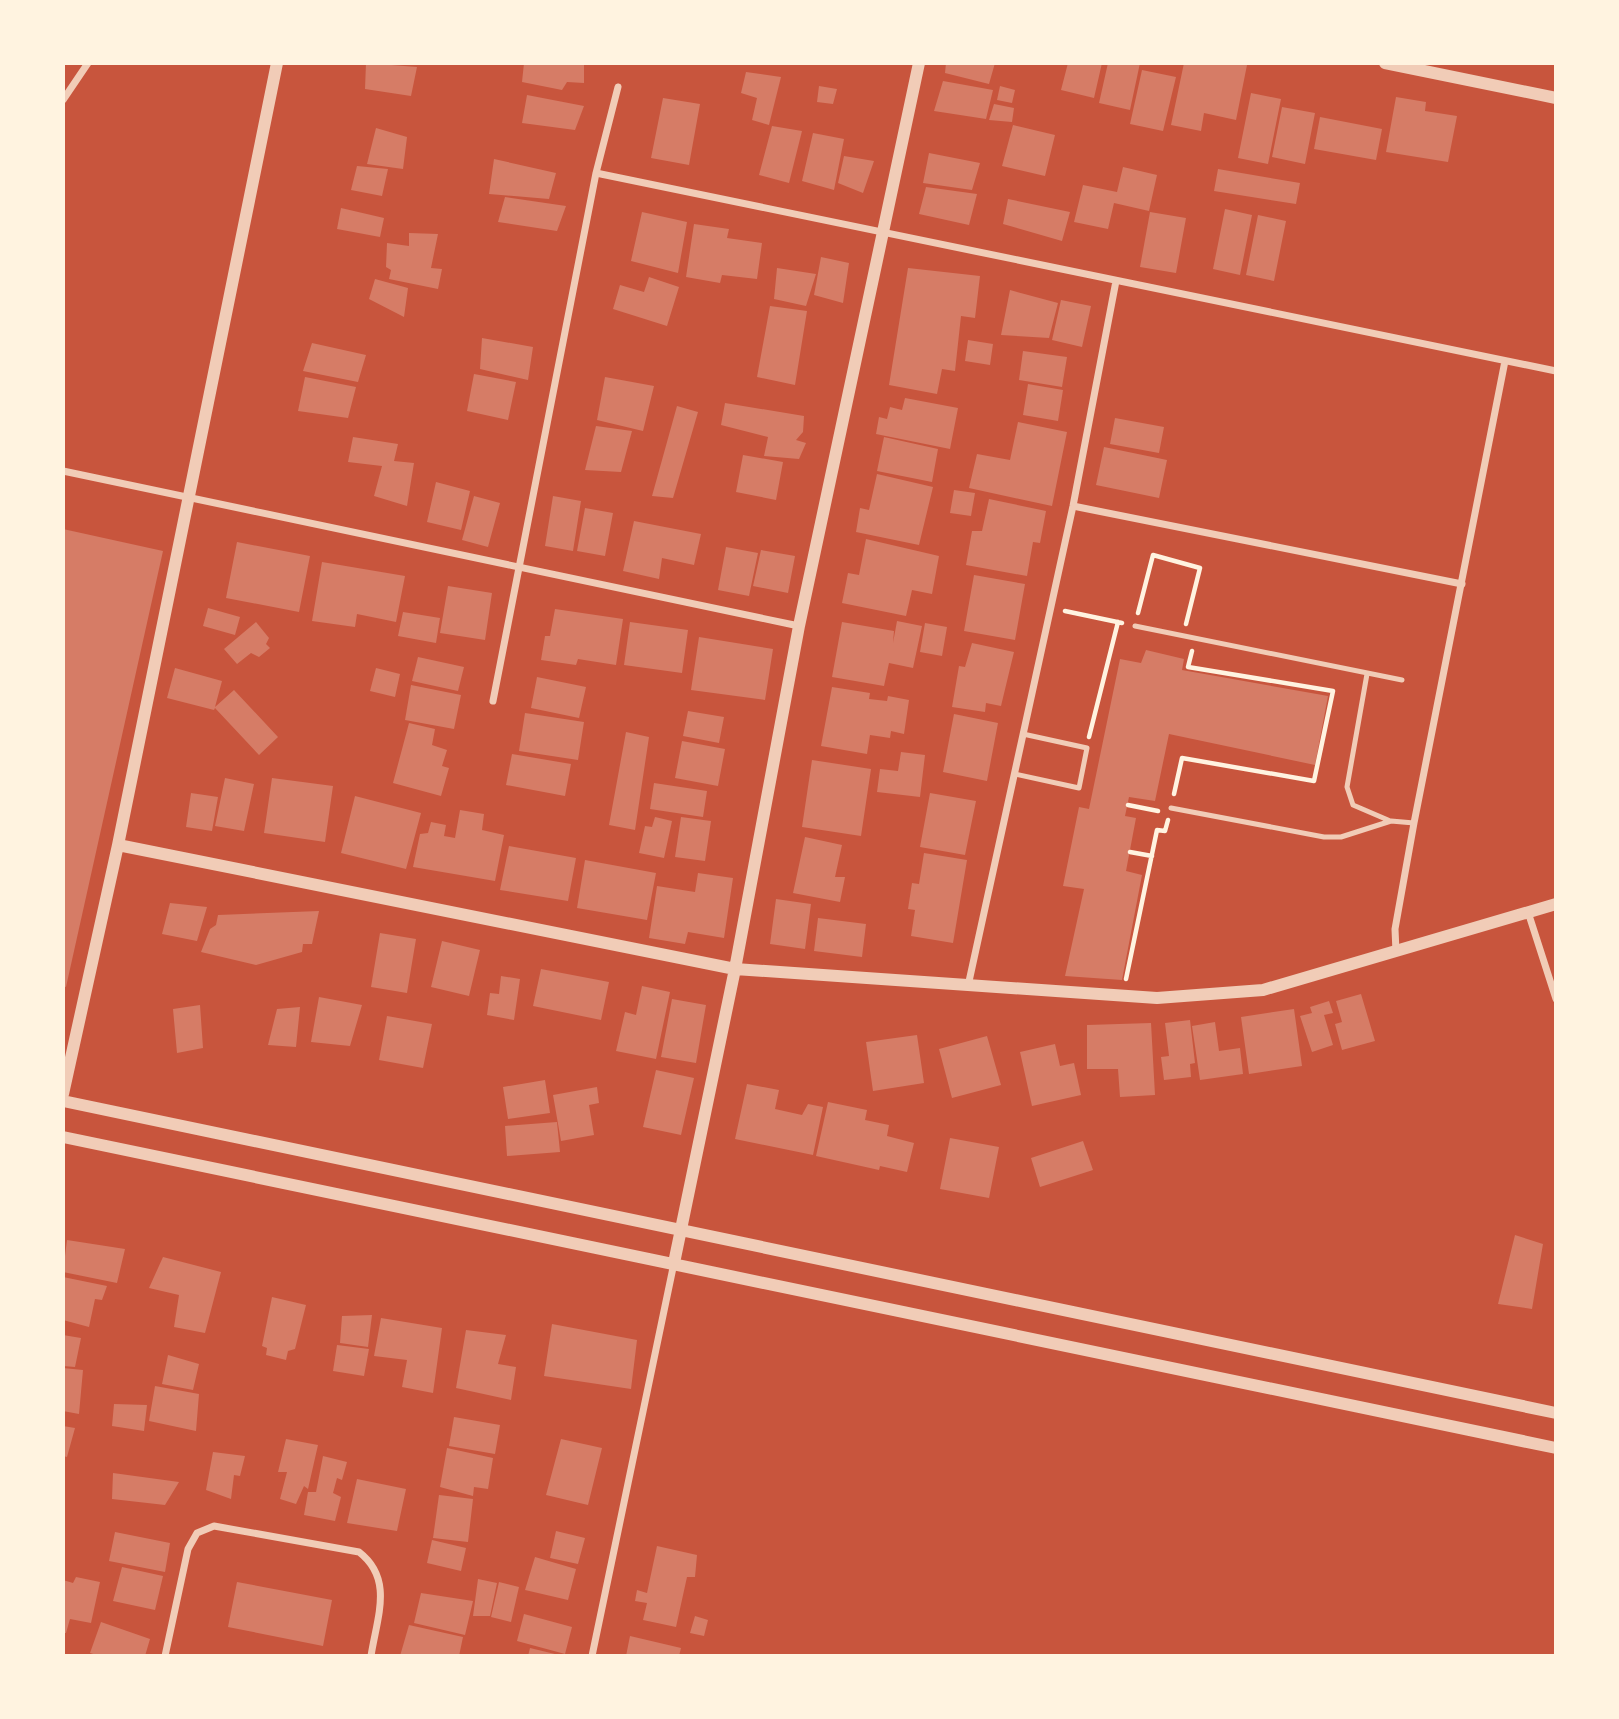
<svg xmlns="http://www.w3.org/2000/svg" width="1619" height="1719" font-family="'PT Sans Narrow',sans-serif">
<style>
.building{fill:#d67c66}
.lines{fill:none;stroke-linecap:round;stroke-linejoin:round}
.path{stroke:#fff3e0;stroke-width:4.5}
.service{stroke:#f1ccb7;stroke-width:5}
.minor{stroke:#f1ccb7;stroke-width:7}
.tertiary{stroke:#f1ccb7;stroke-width:12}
</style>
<rect width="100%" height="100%" fill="#c8553d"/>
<path class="building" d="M366,63L417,67L411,96L365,89Z
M524,63H584V83L567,82L562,90L522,82Z
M946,63H995L989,84L945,73Z
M1068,63H1102L1094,98L1061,90Z
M1108,63H1140L1130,110L1099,103Z
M1184,63L1247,65L1236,120L1204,113L1201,131L1171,125Z
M1142,70L1176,77L1163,131L1130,124Z
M746,72L781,77L769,125L752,120L757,98L741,93Z
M943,81L993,90L986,119L934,111Z
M819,86L837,89L833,104L817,102Z
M1000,86L1015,90L1012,103L997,100Z
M1251,93L1281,99L1268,164L1238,158Z
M527,95L584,106L575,130L522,123Z
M1396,97L1426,102L1425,111L1457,116L1448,162L1386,152Z
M663,98L700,104L689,165L651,158Z
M994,104L1014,108L1012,122L989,120Z
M1282,107L1315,113L1305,164L1272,157Z
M1320,117L1382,129L1376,160L1314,149Z
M1013,125L1055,135L1045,176L1002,166Z
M772,126L802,131L789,183L759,175Z
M376,128L407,137L403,169L367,164Z
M813,133L844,139L834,190L802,181Z
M929,153L980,163L972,190L923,183Z
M844,156L874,161L863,193L838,183Z
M494,159L556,173L549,199L489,194Z
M357,166L388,169L382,196L351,190Z
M1123,167L1157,175L1149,211L1114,203L1108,229L1074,222L1083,185L1117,192Z
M1218,169L1300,183L1296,204L1214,191Z
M926,187L977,194L969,225L919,214Z
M505,197L566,206L557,231L498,222Z
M1008,199L1070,212L1062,241L1003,224Z
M341,208L384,218L380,237L337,229Z
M1225,209L1252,215L1240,275L1213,269Z
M642,212L687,222L678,273L631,261Z
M1150,212L1186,218L1176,273L1140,267Z
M1258,215L1286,221L1274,281L1246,275Z
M694,224L729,229L727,238L762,243L757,279L722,275L720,283L686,277Z
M409,233L438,234L431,268L442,269L438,289L389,279L391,270L386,267L387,243L409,246Z
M821,257L849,263L843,303L814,295Z
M777,268L816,274L806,306L774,299Z
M908,268L980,276L975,318L961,316L955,371L942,369L937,394L889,385Z
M649,277L679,287L667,326L613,309L620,285L644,292Z
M375,279L408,288L404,317L369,299Z
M1010,290L1058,303L1049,338L1001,335Z
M1061,300L1091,306L1082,347L1052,340Z
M770,306L807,311L795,385L757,377Z
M482,338L533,347L528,380L480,369Z
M968,340L993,344L990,365L965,361Z
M312,343L366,355L358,382L303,371Z
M1023,351L1067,357L1062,387L1019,380Z
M474,374L516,382L508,420L467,411Z
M305,377L356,387L348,418L298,411Z
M605,377L654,386L643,431L597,420Z
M1028,384L1063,390L1058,421L1023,415Z
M905,398L958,408L950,449L876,434L879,417L887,419L890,407L902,410Z
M725,403L804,416L803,432L796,440L806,443L799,459L764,456L768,437L721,425Z
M677,406L698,412L673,498L652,496Z
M1115,418L1164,427L1159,453L1110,444Z
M1018,422L1067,432L1052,506L969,488L977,454L1010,460Z
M596,426L632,431L621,472L585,470Z
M353,437L398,444L394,461L414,463L407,506L374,496L382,466L348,462Z
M884,437L938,449L932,482L877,471Z
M1104,447L1167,460L1159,498L1096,485Z
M743,455L783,462L776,500L736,492Z
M877,474L933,487L919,545L856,532L860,508L869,510Z
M436,482L470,491L461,530L427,522Z
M954,490L975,493L971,516L950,513Z
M474,496L500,503L488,547L462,540Z
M553,496L581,501L573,551L545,546Z
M989,499L1046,511L1040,543L1033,542L1027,576L966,565L972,531H982Z
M585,508L613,513L605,556L577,551Z
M634,521L701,534L694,565L662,558L659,579L623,571Z
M63,529L163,551L66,987L63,986Z
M866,539L939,556L932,594L912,590L906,616L842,603L848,573L859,575Z
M237,542L310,556L299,612L226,598Z
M726,547L758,553L749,596L718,590Z
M761,550L795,556L788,593L753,586Z
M322,562L405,576L396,622L357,614L355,627L312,621Z
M974,575L1025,584L1015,640L964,631Z
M448,586L492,593L485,640L440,633Z
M208,608L240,617L235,635L203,626Z
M555,609L623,619L616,665L578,659L576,665L541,660L545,636H550Z
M403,612L440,618L436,643L398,636Z
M897,621L922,626L913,668L889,663L884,686L832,677L842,622L894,631L893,643Z
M256,622L269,638L266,644L270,648L259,657L251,653L237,664L224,649Z
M630,622L688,630L682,673L624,665Z
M925,623L947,627L942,656L920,652Z
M699,637L773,649L765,700L691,690Z
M972,643L1014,652L1001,706L986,703L985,712L952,707L959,666L965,667Z
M1146,650L1184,659L1182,670L1328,696L1315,765L1169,734L1155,801L1129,797L1125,816L1136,818L1126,871L1142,875L1122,980L1065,976L1084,889L1063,886L1079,807L1089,809L1120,659L1141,663Z
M418,657L464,667L458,691L412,681Z
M175,668L222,681L215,707L234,690L278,737L259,755L215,708L214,710L167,698Z
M376,668L400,674L395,697L370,691Z
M537,677L586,687L579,718L531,708Z
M411,685L461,695L454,729L405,720Z
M832,687L870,693L869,699L887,701L888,696L909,700L904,734L891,731L890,738L870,735L867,754L821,746Z
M688,711L724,717L719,743L683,736Z
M525,713L584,722L578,760L519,751Z
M954,714L998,723L987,781L943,772Z
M409,723L435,729L432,745L447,750L442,766L449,768L441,796L393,783Z
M626,732L649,737L635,830L609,825Z
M682,741L725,749L718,786L675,778Z
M901,752L925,755L920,797L877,792L880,769L898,771Z
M512,754L571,764L565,796L506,785Z
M812,760L871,769L861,836L802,827Z
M225,778L254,784L244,831L215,826Z
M272,778L333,786L325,842L264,833Z
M654,783L707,791L703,817L650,809Z
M191,793L218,797L212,831L186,827Z
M930,793L976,801L965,855L920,847Z
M355,796L421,813L406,869L341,853Z
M460,810L484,814L482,830L504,835L495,881L413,867L420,834L428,833L431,822L446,825L444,836L455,838Z
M655,817L672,821L664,858L639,853L645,826L652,827Z
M681,817L711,821L705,861L675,857Z
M805,837L842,845L835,877H845L840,902L793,893Z
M509,846L576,858L568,901L500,890Z
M924,853L967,860L953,943L911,936L915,910L908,909L912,883L919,884Z
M585,860L656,873L647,920L577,908Z
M698,873L733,878L724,938L688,932L685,944L649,938L657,886L695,892Z
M776,899L811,904L805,949L770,944Z
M170,903L207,907L197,941L162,934Z
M319,911L312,944H303L302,952L256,965L201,952L210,929L216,925L218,915Z
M818,918L866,924L862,957L814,951Z
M380,933L416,939L407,993L371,987Z
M442,941L480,950L469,996L431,987Z
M541,969L609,982L601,1020L533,1006Z
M501,976L520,979L514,1020L487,1015L490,993L499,994Z
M642,986L670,992L656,1059L616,1051L625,1012L636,1015Z
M1361,994L1375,1041L1342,1050L1335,1024L1342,1022L1336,1001Z
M319,997L362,1005L350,1046L311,1042Z
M672,999L706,1005L696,1063L661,1057Z
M1329,1001L1333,1013L1324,1015L1333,1045L1312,1052L1300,1016L1312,1013L1310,1007Z
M200,1005L203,1048L177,1053L173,1009Z
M300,1007L296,1047L268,1045L277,1009Z
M1294,1009L1302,1066L1249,1074L1241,1017Z
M387,1016L432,1024L423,1068L379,1060Z
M1190,1020L1195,1063L1190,1064L1191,1077L1164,1080L1161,1057L1169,1056L1165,1023Z
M1215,1022L1219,1051L1240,1048L1243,1074L1200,1080L1192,1026Z
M1151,1023L1155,1095L1120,1097L1118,1069H1087V1025Z
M917,1035L924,1083L873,1091L866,1042Z
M987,1036L1001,1085L952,1098L939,1049Z
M1055,1044L1060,1066L1074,1063L1081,1095L1032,1106L1020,1052Z
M656,1070L694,1078L681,1135L643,1127Z
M545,1080L550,1113L508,1119L503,1087Z
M747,1084L779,1090L775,1109L802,1115L808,1104L823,1107L813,1155L735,1139Z
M597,1087L599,1103L589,1105L594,1135L561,1141L553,1095Z
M828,1102L867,1110L865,1120L889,1125L887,1136L914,1143L907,1172L880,1166L879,1170L816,1156Z
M557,1122L560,1152L507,1156L505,1126Z
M950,1138L999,1147L989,1198L940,1189Z
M1083,1141L1093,1170L1040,1187L1031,1158Z
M1515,1235L1543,1244L1532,1309L1498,1304Z
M67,1240L125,1249L117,1283L63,1272Z
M163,1257L221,1272L205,1333L174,1327L179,1295L149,1288Z
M63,1277L107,1286L102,1300L95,1299L89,1327L63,1320Z
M272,1297L306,1305L295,1349L288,1351L286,1360L266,1355L267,1348L262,1346Z
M372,1315L368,1347L340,1343L342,1316Z
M381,1318L442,1328L433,1393L402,1387L407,1360L374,1356Z
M552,1324L637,1340L631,1389L544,1376Z
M466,1330L506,1335L498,1364L516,1367L511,1400L456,1388Z
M63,1335L81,1338L75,1367L63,1366Z
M337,1345L369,1349L364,1376L333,1371Z
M168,1355L199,1364L193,1390L162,1384Z
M63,1368L83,1370L79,1414L63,1411Z
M155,1386L199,1394L196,1431L149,1421Z
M114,1404L147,1405L144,1431L112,1426Z
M454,1417L500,1425L495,1454L449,1446Z
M63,1426L75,1428L67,1457L63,1456Z
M286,1439L318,1445L308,1489L304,1486L296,1504L280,1499L287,1472H278Z
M561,1439L602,1448L588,1505L546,1495Z
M447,1448L493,1458L488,1489L474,1487L473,1496L440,1487Z
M213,1452L245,1456L240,1476L234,1475L231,1499L206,1490Z
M323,1456L347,1462L342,1480L337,1478L333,1493L341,1497L335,1521L304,1515L308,1492H316Z
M113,1473L179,1482L165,1505L112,1499Z
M357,1479L406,1489L397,1531L347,1523Z
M439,1495L473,1499L468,1542L433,1538Z
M556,1531L585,1538L578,1564L550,1558Z
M115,1532L170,1543L165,1572L109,1561Z
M432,1540L466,1548L461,1571L427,1563Z
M657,1546L697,1555L695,1577H687L676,1627L643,1620L647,1603L635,1601L637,1590L647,1593Z
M535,1557L576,1569L568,1600L525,1590Z
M122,1567L163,1576L155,1610L113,1601Z
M76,1577L100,1582L91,1623L70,1619L66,1633H63V1580L73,1583Z
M478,1579L497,1583L490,1616H473Z
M237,1582L332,1600L323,1646L228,1627Z
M499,1582L519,1587L511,1622L491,1617Z
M421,1593L473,1601L465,1635L414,1623Z
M524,1614L572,1627L565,1654L517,1641Z
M695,1616L708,1620L704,1636L690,1633Z
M101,1622L150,1639L145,1656H100L90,1653Z
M409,1625L463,1637L459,1656H400Z
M630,1636L681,1648L679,1656H626Z
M530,1648L559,1655L558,1656H528Z"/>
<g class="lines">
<path class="path" d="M1065,611L1122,623
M1138,613L1153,555L1200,568L1186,624
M1089,737L1118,622
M1174,794L1182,758L1314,781L1333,691L1188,667L1192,651
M1128,805L1158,811
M1130,852L1152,856
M1126,979L1157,830L1165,831L1168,820"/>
<path class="service" d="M1135,626L1402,680
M1367,674L1347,787L1353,805L1388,820
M1015,774L1079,788L1087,748L1023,734
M1171,808L1324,837H1341L1391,821L1414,823"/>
<path class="minor" d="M63,100L88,63
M596,173L1556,371
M63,471L799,626
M1073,506L1462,584
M493,701L596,173L618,87
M1528,912L1556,999
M1396,952L1395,929L1414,823L1505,361
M968,986L1073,506L1116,281
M165,1656L188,1549L197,1533L214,1526L359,1552C394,1579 377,1617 371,1656
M592,1656L674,1263"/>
<path class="tertiary" d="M1385,63L1556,98
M118,845L735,969L1157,998L1263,990L1556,904
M63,1094L118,845L277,63
M63,1101L1556,1413
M63,1137L1556,1448
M674,1263L735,969L799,626L919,63"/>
</g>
<rect width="1619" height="1719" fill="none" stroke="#fff3e0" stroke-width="130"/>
</svg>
